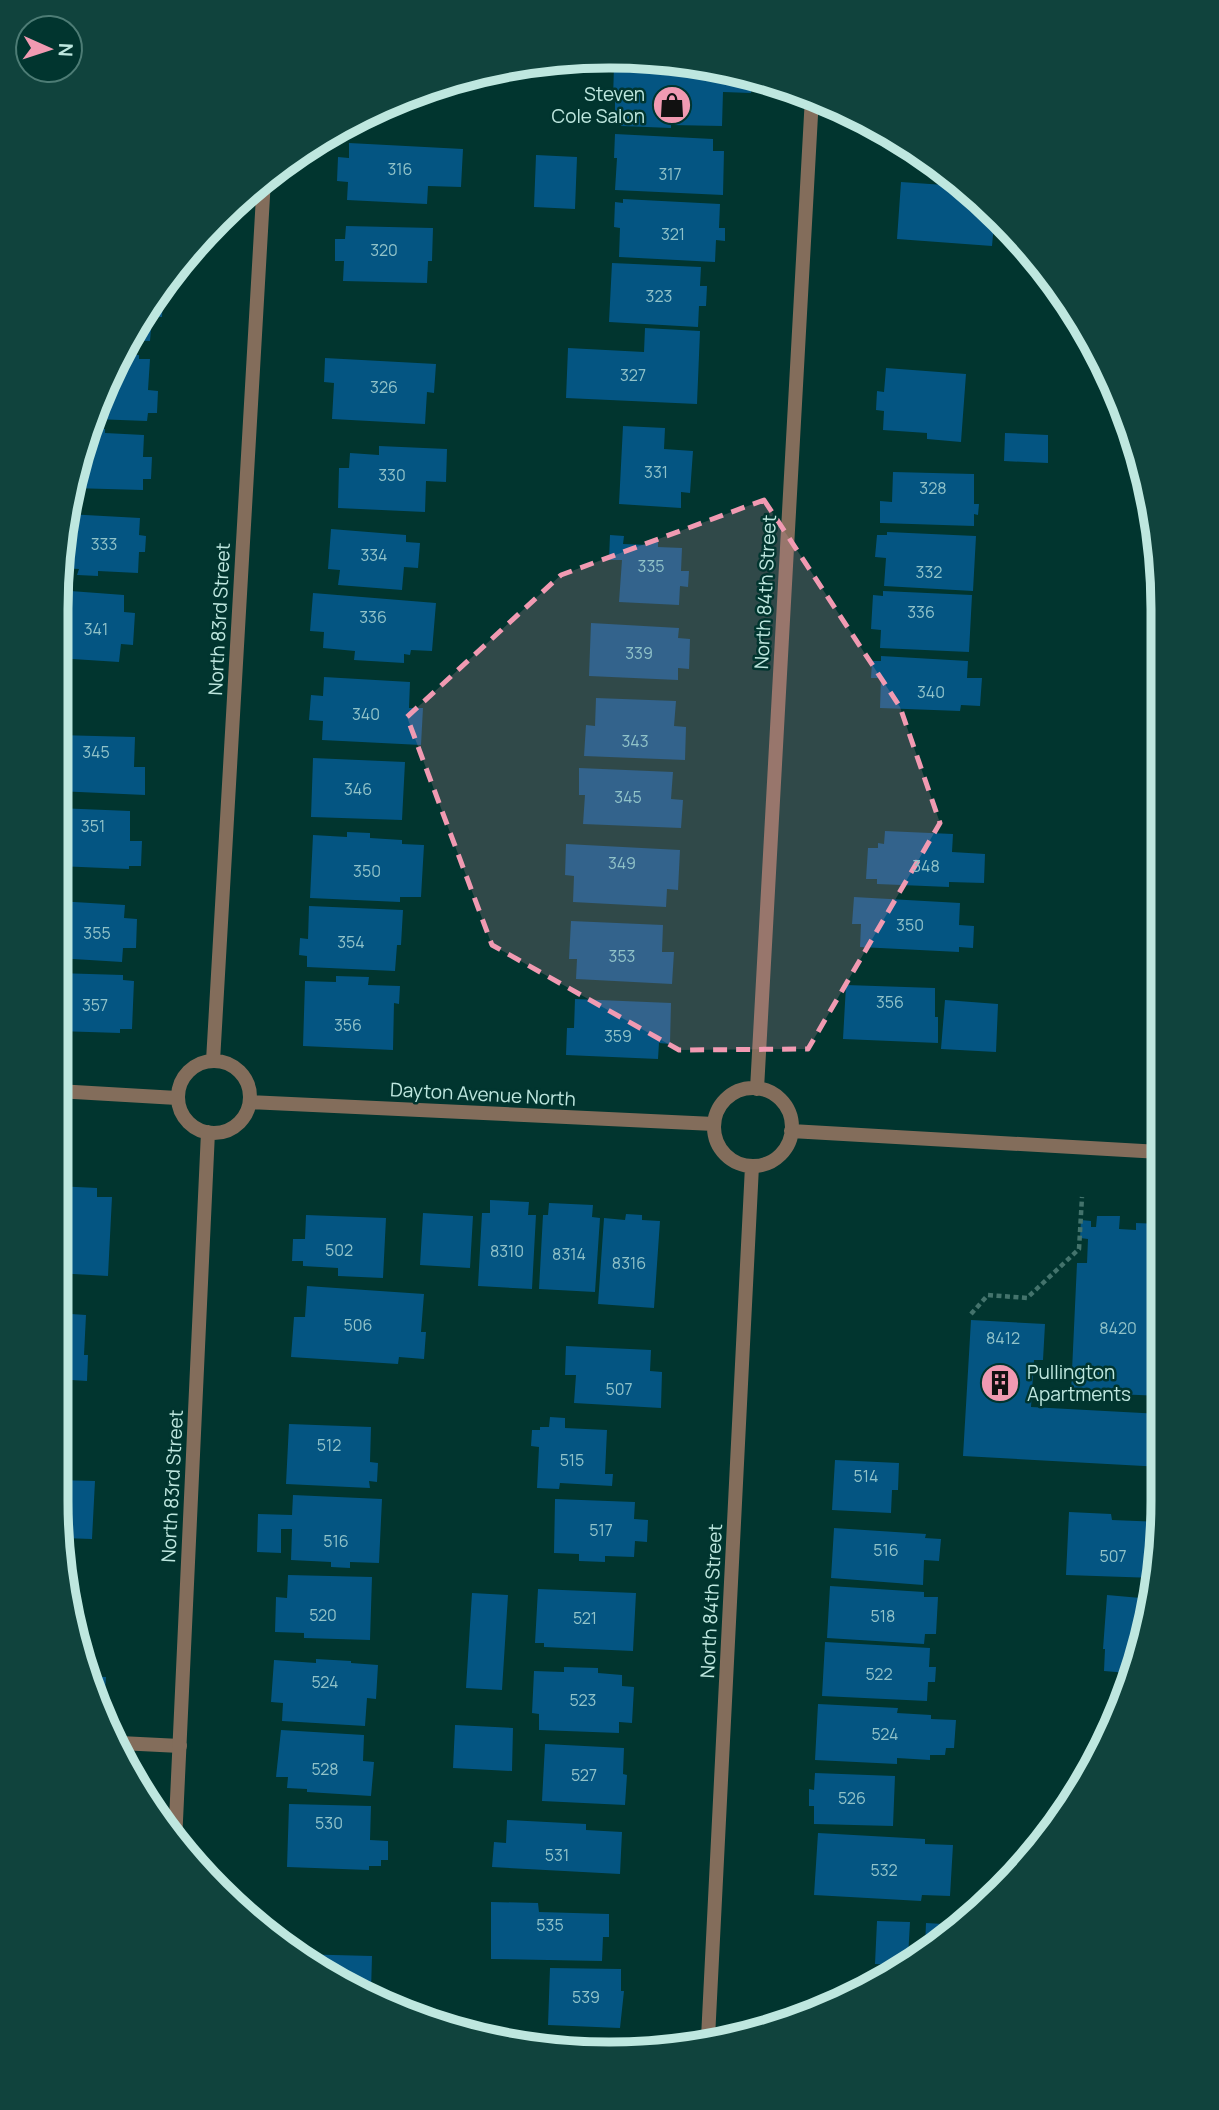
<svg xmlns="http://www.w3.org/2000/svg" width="1219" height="2110" font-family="Manrope,sans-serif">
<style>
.building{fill:#045582}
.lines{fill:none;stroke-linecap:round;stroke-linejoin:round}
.path{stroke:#43736c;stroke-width:4.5;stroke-dasharray:5 3.5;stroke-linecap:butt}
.service{stroke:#836d5b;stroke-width:14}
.minor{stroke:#836d5b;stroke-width:14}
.marked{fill:#f19ab2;fill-opacity:0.2;stroke:#f19ab2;stroke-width:5;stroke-dasharray:14 9;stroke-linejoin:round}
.labels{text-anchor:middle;stroke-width:5;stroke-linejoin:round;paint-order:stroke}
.number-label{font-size:16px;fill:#90c2c8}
.poi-label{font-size:19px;fill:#bee7df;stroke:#01352f;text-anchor:end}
.street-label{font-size:19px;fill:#bee7df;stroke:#01352f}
.rim{fill:none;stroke:#bee7df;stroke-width:9}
</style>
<rect width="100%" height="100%" fill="#01352f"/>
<path class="building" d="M574,57L585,58L584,70L542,67L543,62Z
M658,60H670L669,69L711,70V68L752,77L751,93L723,92L722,126L671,125V128L621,126L622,116L615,115V100H613L614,65L658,67Z
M615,134L713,139V151H724L723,195L615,190L617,158H614Z
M349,143L463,149L461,187L428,186L427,204L347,200L348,182L337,181L338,157L349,158Z
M536,155L577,157L575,209L534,207Z
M901,182L959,186L995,213L992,246L897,239Z
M623,199L720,204L719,228H725V241L716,240L715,262L619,257L620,228L614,227L615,202L623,203Z
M346,226L433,228L432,261H428L427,283L343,281L344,261H335V239H345Z
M612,263L701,267L700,286H707L706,306H699L698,327L609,322Z
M157,296H163L162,317H152L150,341L127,340L130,332Z
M645,328L700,331L697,404L566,398L568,348L644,352Z
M121,354L139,355V359H150L148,390L158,391L157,413H148L147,421L94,419Z
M325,358L436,364L434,393L427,392L425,424L332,419L334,383L324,382Z
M886,368L966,374L961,442L927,439V433L883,430L884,411L876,410L877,391L884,392Z
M623,426L665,428L664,449L693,451L690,493L681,492V508L619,504Z
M90,429H105V433L144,435L143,457H152L151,479H143V490L71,488L75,466Z
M1005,433L1048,435V463L1004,461Z
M379,446L447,449L446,482L426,481L425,512L338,508L339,468H349L350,453L379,455Z
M893,472L974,474V504H979L978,515L974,514V526L880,523V501L892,502Z
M67,514L140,518L139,535L146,536L145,552H139L138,573L98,571V576L77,575L79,569L58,568Z
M331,529L406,535V542L420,543L418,568L404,567L402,590L338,585L340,570L328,569Z
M887,532L976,536L973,591L884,586L886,558L875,557L877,535H887Z
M610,535L624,536L623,544L648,545V541L658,542V547L682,548L681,571H689L688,587L680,586L679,605L619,602L622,560H609Z
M57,590L124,595V612L135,613L133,645L121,644L119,662L57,658Z
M883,591L972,595L969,652L880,648L881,630L871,629L873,595L883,596Z
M313,593L436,603L432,651L411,650L410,655L404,654V663L354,660L355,651L323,648L324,632L310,631Z
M591,623L679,628L678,638L690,639L689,669L678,668V680L589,676Z
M881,656L968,661L967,678H982L980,706L961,705L960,711L880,708L881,678H871L872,661H881Z
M324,677L410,682L409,708H423L421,745L322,740L323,721L309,720L311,695L323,696Z
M596,698L676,701L674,726L686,727L685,760L584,756L586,725L595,726Z
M57,735L135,737L134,767H145V795L57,791Z
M313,758L405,762L402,820L311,817Z
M579,768L673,772L671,799L683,800L681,828L583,824L585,795H579Z
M57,808L130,811V841H142L141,866H129V869L57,866Z
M885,831L953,834L952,852L985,854L984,883L949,882V887L877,884V879H866L868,848H878V843L884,844Z
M347,832L370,833V838L402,840V844L424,845L421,897H400V902L310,898L313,835L347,837Z
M566,844L680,850L678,890L667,889L666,907L573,902L574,876L565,875Z
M854,897L960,903L959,925L974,926L973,948L959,947V952L860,947L861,924H852Z
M57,901L125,905L124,918L137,919L136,948H123L122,962L57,958Z
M309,906L403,910L401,945H397L395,971L307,967V956L299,955L300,938L308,939Z
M571,921L663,925L662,952H674L672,984L576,979L577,959H569Z
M57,973L123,975V980L134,981L132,1029H120V1033L57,1031Z
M336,976L369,977L368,985L400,986L399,1004L394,1003L393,1050L303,1046L305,981L336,982Z
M846,985L935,988V1017H938V1043L843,1039Z
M575,999L671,1003L670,1044L659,1043L658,1059L566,1055L567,1028H574Z
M945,1000L998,1004L996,1052L941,1049Z
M56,1186L97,1188V1197H112L108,1276L56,1273Z
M490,1200L529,1202L528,1215H536L532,1289L478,1286L482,1213H490Z
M549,1203L593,1205L592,1217L600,1218L595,1292L539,1289L543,1215H548Z
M423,1213L473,1216L470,1268L420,1265Z
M626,1214L642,1215V1220L660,1221L654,1308L598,1304L604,1218L625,1220Z
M306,1215L386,1218L383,1278L338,1276V1268L303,1266V1261H292L293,1239H305Z
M1097,1216H1120L1119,1229L1136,1230V1223L1161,1224V1396L1071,1392L1077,1263H1087L1088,1239L1080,1238L1081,1220L1091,1221V1227H1096Z
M307,1286L424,1294L421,1332H426L424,1359L399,1357L398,1364L291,1357L294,1317H305Z
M56,1313L86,1315L84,1355H88L87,1381L56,1379Z
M971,1320L1045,1324L1043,1360H1034L1031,1407L1161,1414L1162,1467L963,1456Z
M566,1346L651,1350L650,1371L662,1372L661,1408L574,1403L576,1375H565Z
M550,1417L565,1418V1428L607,1430L605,1474H613L612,1486L560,1483L559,1489L537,1488L539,1447L531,1446L532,1430H540V1427H549Z
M289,1424L371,1427L370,1462L378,1463L377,1482L369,1481L370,1488L286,1484Z
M835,1460L899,1463L898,1490H892L891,1513L832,1510Z
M56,1480L95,1481L92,1539L62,1538L56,1501Z
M293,1495L382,1499L379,1563L350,1562V1568L331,1567V1562L291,1560L292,1529H281V1553L257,1552L258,1514L292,1515Z
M555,1499L635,1502L634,1519L648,1520L647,1542L635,1541L634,1557L605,1556V1562L579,1561V1554L554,1553Z
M1069,1512L1111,1514L1112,1520L1162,1522V1536L1155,1578L1066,1575Z
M834,1528L926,1534L925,1538L941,1539L939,1561L924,1560L923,1585L831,1578Z
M288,1575L372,1577L370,1640L304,1638V1633L275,1632L276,1597L287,1598Z
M830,1586L924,1592V1597H938L936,1634H925L924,1644L827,1638Z
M538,1589L636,1593L633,1651L544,1647V1643H535Z
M472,1593L508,1595L502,1690L466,1688Z
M1107,1595L1152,1599L1144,1644L1141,1651H1130L1128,1673L1104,1671L1105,1649H1103Z
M78,1636H87L86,1674H85Z
M825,1642L930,1648L929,1667H936L935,1682H928L927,1701L822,1696Z
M316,1659L351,1661V1663L378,1665L376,1699L367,1698L365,1726L282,1721L283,1703L271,1702L274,1660L316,1663Z
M564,1667L598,1668V1673L622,1675V1686L634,1687L632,1723L619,1722V1733L539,1730V1714L532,1713L534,1671L564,1672Z
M85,1676L106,1677L105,1691L92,1690Z
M818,1704L898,1708L897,1713L931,1715V1719L956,1720L954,1748H946L945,1755H930V1760L897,1758V1764L815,1760Z
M455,1725L513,1728L512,1771L453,1768Z
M281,1730L364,1735L363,1761L374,1762L371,1796L307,1792V1789L287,1788L288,1777H276Z
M545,1744L624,1748L623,1774L627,1775L625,1805L542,1801Z
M815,1773L895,1776L893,1826L814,1824V1806H809V1789L814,1790Z
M289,1804L371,1806L370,1840L388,1841V1860H381V1866H369V1870L287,1867Z
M507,1820L586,1824V1830L622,1832L620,1874L492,1867L494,1842L506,1843Z
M818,1833L925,1839V1844L953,1845L950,1896L922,1895L921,1901L814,1895Z
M491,1902L538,1903L539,1912L609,1914V1937H603L602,1961L491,1959Z
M877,1921L910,1922L908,1958L896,1965L875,1964Z
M926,1923L961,1925L925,1947Z
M295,1954L372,1956L371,1992L302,1960Z
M550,1968L621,1969V1991H624L620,2028L548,2025Z"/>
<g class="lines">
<path class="path" d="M971,1314L988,1295L1027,1298L1079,1249L1082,1197"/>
<path class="service" d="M120,1743L180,1746"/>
<path class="minor" d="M213,1061L264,179
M178 1097a36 36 0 1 1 72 0a36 36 0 1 1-72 0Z
M714 1127a39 39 0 1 1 78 0a39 39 0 1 1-78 0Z
M757,1089L812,97
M57,1091L177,1098
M250,1102L714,1124
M791,1131L1160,1152
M175,1842L208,1132
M708,2038L752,1166"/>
</g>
<path class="marked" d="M764,500L900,707L940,823L808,1049L679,1050L492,945L407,717L561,575Z"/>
<defs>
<g id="shop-disc" transform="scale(2.0125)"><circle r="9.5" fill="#f19ab2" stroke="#01352f"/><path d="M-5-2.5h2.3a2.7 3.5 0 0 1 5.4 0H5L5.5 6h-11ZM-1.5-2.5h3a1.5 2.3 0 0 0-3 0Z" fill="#111"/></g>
<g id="building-disc" transform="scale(2.0125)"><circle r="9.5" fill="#f19ab2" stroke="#01352f"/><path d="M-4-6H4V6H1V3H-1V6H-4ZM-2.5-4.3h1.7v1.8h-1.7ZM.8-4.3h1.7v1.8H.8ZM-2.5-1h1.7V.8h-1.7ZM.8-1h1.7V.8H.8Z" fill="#111"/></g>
</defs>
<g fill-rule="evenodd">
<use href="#shop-disc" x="672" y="105"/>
<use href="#building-disc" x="1000" y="1383"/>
</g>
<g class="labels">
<g class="number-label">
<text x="400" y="175">316</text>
<text x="670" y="180">317</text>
<text x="673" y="240">321</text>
<text x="384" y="256">320</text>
<text x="659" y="302">323</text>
<text x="633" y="381">327</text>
<text x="384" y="393">326</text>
<text x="656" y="478">331</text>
<text x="392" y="481">330</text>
<text x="933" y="494">328</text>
<text x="104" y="550">333</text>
<text x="374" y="561">334</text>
<text x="651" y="572">335</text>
<text x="929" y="578">332</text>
<text x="921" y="618">336</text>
<text x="373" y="623">336</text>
<text x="96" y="635">341</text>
<text x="639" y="659">339</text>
<text x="931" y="698">340</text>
<text x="366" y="720">340</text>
<text x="635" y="747">343</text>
<text x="96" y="758">345</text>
<text x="358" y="795">346</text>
<text x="628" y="803">345</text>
<text x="93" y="832">351</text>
<text x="622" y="869">349</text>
<text x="926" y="872">348</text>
<text x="367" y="877">350</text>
<text x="910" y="931">350</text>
<text x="97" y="939">355</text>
<text x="351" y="948">354</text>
<text x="622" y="962">353</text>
<text x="890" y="1008">356</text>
<text x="95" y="1011">357</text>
<text x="348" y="1031">356</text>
<text x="618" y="1042">359</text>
<text x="339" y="1256">502</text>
<text x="507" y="1257">8310</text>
<text x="569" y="1260">8314</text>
<text x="629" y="1269">8316</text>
<text x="358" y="1331">506</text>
<text x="1118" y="1334">8420</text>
<text x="1003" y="1344">8412</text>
<text x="619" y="1395">507</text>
<text x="329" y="1451">512</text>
<text x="572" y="1466">515</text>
<text x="866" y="1482">514</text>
<text x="601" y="1536">517</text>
<text x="336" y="1547">516</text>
<text x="886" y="1556">516</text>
<text x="1113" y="1562">507</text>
<text x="323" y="1621">520</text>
<text x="883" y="1622">518</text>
<text x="585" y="1624">521</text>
<text x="879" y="1680">522</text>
<text x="325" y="1688">524</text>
<text x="583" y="1706">523</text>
<text x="885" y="1740">524</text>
<text x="325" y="1775">528</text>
<text x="584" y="1781">527</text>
<text x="852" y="1804">526</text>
<text x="329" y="1829">530</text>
<text x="557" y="1861">531</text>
<text x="884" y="1876">532</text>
<text x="550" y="1931">535</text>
<text x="586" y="2003">539</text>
</g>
<g class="poi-label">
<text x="645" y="101">Steven<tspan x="645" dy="22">Cole Salon</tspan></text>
<text x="1027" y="1379" text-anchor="start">Pullington<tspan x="1027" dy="22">Apartments</tspan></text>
</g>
<g class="street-label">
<text transform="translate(765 592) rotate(-87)" y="7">North 84th Street</text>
<text transform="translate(219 619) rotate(-87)" y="7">North 83rd Street</text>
<text transform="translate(483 1094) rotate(3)" y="7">Dayton Avenue North</text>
<text transform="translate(172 1486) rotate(-87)" y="7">North 83rd Street</text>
<text transform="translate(711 1601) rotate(-87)" y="7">North 84th Street</text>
</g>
</g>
<path d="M0 0H1219V2110H0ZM609 68H610A541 541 0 0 1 1151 609V1501A541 541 0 0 1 610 2042H609A541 541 0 0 1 68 1501V609A541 541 0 0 1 609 68Z" fill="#10433d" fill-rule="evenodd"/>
<path class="rim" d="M609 68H610A541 541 0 0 1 1151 609V1501A541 541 0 0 1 610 2042H609A541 541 0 0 1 68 1501V609A541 541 0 0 1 609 68Z"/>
<g transform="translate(49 49) rotate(93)"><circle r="33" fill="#01352f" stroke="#4d7c75" stroke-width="2"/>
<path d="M0-5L12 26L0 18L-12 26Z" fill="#f19ab2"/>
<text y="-10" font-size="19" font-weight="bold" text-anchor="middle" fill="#bee7df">N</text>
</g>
</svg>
